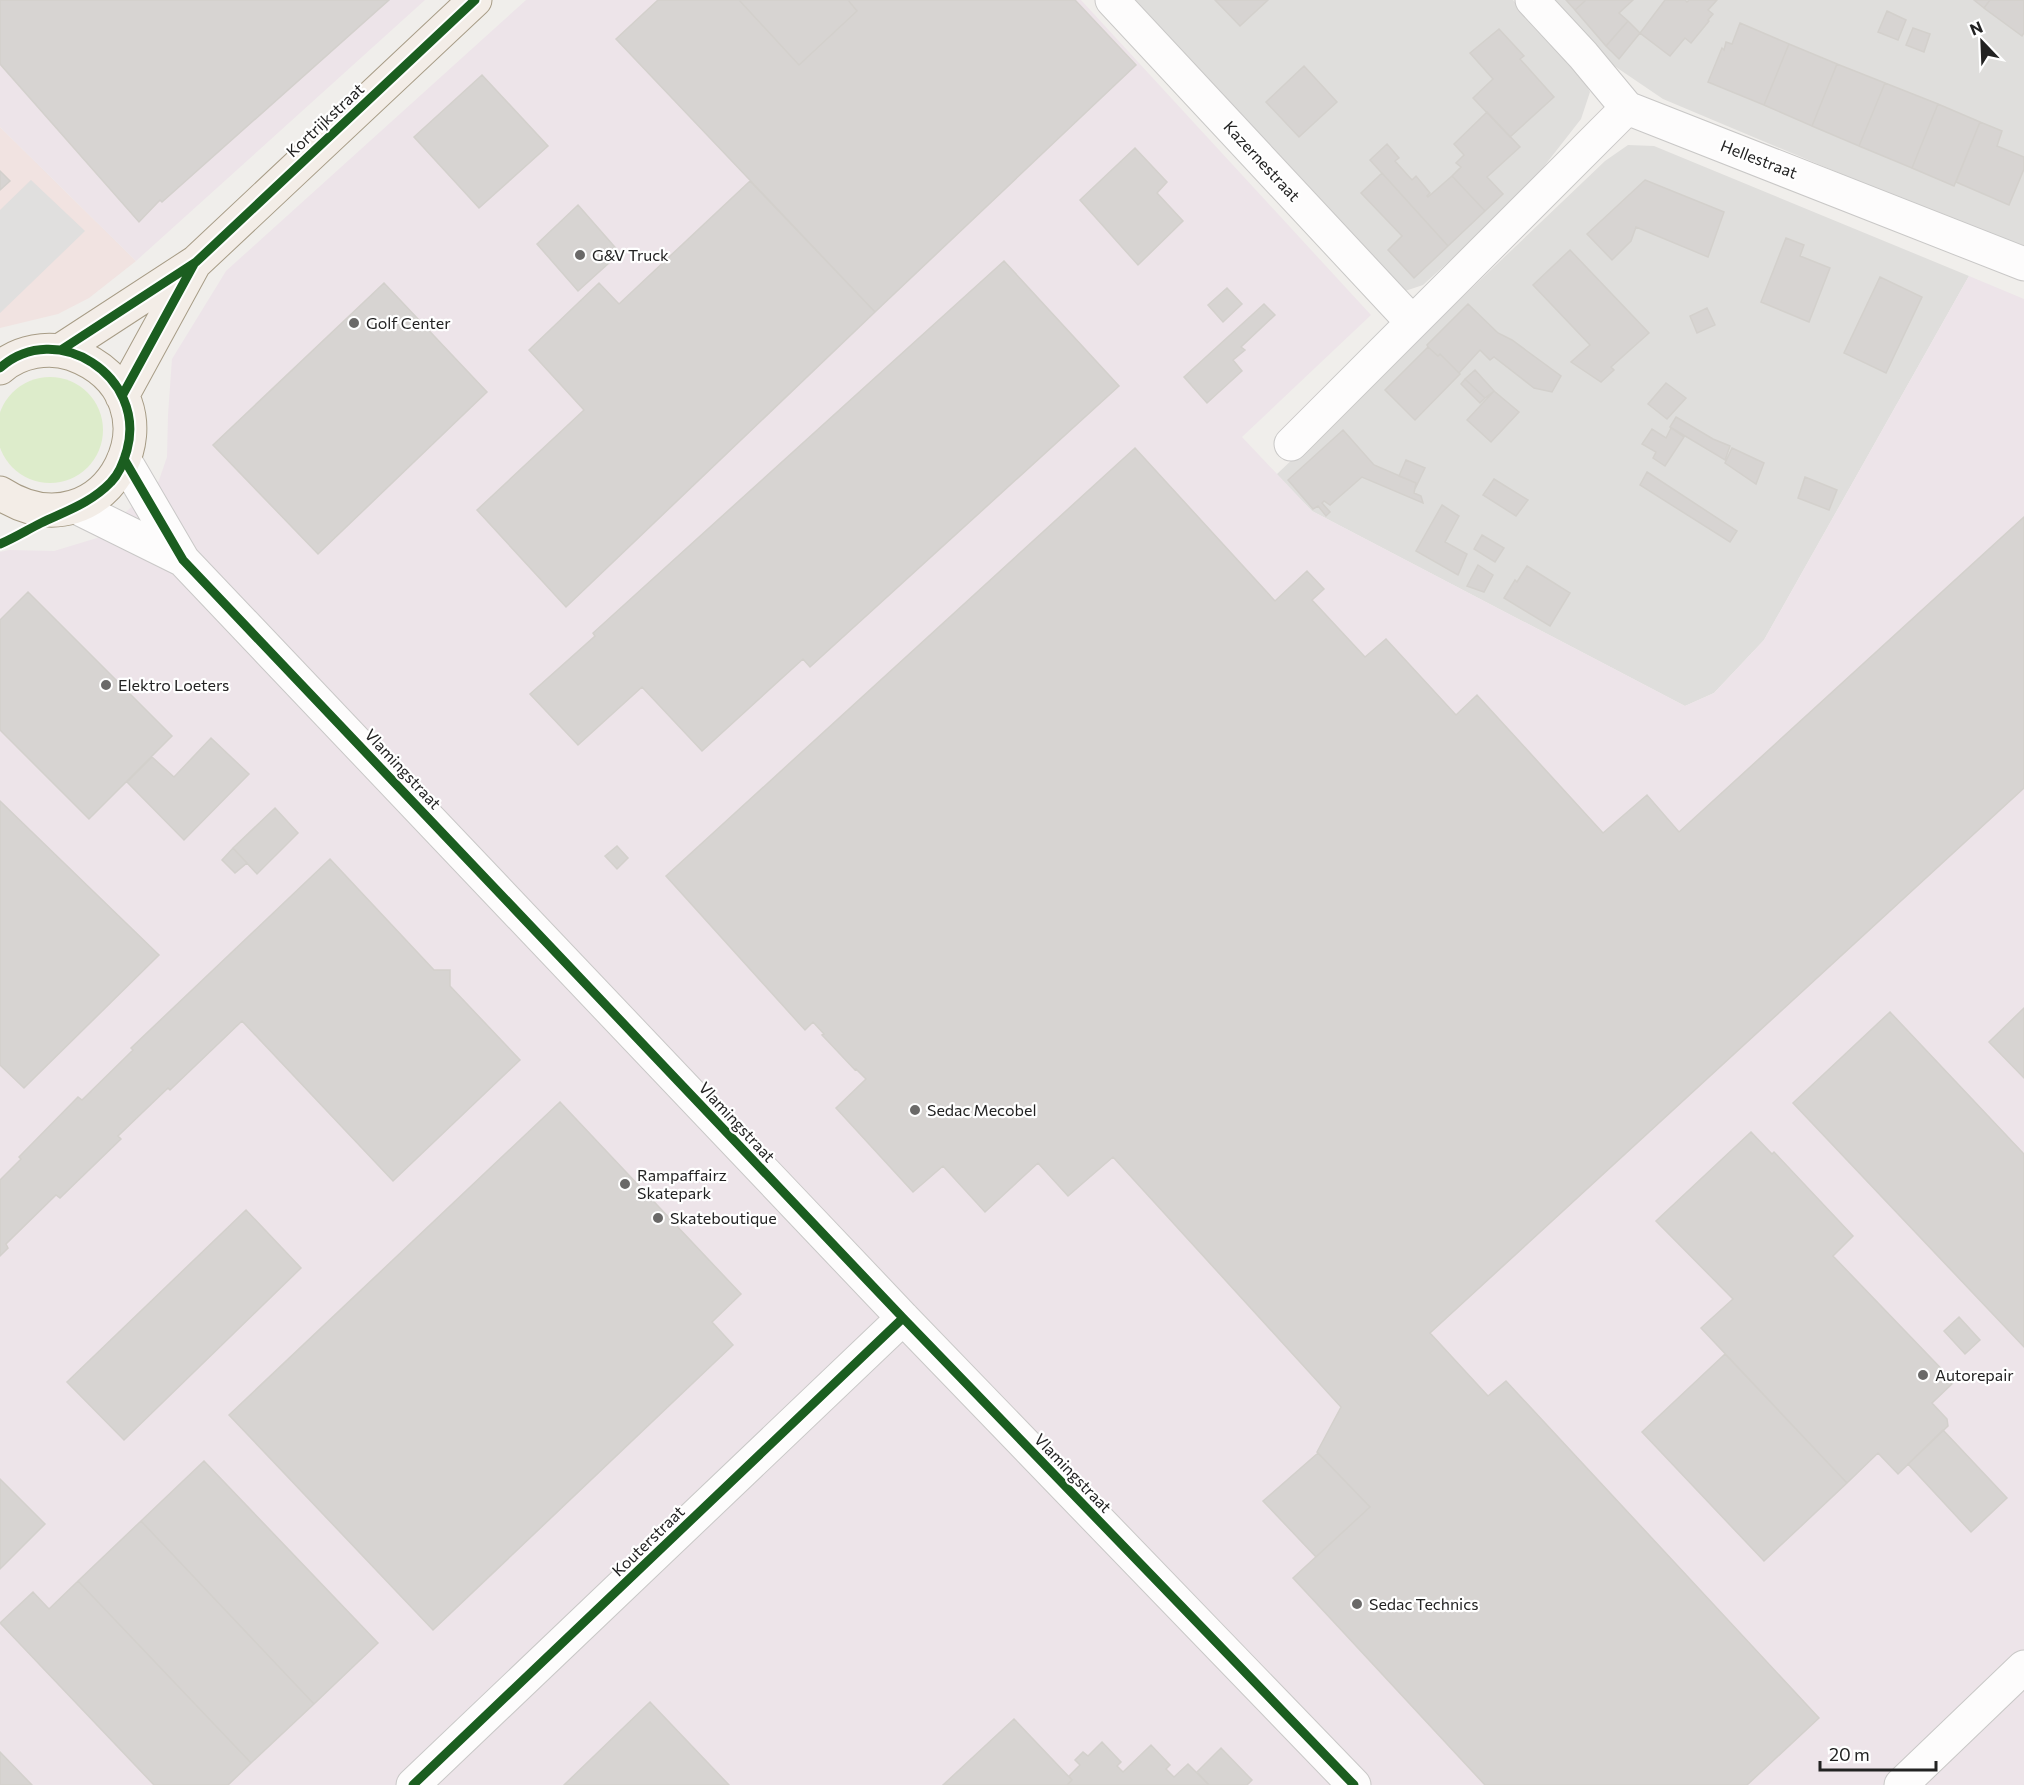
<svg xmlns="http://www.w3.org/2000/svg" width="2024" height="1785" font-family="Commissioner,sans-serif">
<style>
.residential{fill:#dfdedc}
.commercial{fill:#f1e3e1}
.industrial{fill:#ede4e9}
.grass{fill:#ddeccb}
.parking{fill:#e0dfde}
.building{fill:#d7d4d2;stroke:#d3d0cc;stroke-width:1.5}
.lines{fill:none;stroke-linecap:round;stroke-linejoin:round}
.street-casing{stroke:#c9c8c7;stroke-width:35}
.primary-casing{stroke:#a79c86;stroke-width:35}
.street{stroke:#fdfcfc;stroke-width:33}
.primary{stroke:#f3ede7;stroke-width:33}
.cycleway-casing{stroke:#fff;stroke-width:13}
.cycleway{stroke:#1b5e20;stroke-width:9}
.poi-dot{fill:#6a6968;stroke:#fff;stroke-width:2}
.labels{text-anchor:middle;stroke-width:4.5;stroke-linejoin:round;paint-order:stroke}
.street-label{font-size:16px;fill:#222;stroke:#fff}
.poi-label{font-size:16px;fill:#222;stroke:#fff;text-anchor:start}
</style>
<rect width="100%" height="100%" fill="#f0eeeb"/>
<path class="residential" d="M1131,0H1513L1577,69L1590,92L1581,119L1520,197L1423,285L1399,293Z
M1553,0H2024V247L2022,250L1663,99L1607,61Z
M1628,145L1654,146L1969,276L1764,640L1714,693L1685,706L1312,511L1276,475L1605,161Z"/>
<path class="commercial" d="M0,127L136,261L89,298L58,314L0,328Z"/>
<path class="industrial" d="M0,0H425L136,261L0,127Z
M526,0H1081L1371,315L1242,437L1312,511L1685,706L1714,693L1764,640L1969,276L2024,299V1785H0V552L9,550L54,551L97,538L158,483L167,457L168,415L172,359L226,271Z"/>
<path class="grass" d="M-3 430a53 53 0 1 1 106 0a53 53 0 1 1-106 0Z"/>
<path class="parking" d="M31,180L85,231L0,313V210Z"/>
<path class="building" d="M0,0H389L162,202L160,200L139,222L0,64Z
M658,0H739L799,65L857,11L848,0H1075L1136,65L875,312L616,39Z
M739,0H848L857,11L799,65Z
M1215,0H1268L1240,26Z
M1566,0H1586L1575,10Z
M1586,0H1633L1619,13L1628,21L1606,46L1575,10Z
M1665,0H1685L1687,2L1689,0H1717L1708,10L1713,14L1708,20L1709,21L1691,43L1685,38L1670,56L1640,33Z
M1974,0H1990L1984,8Z
M1990,0H2024V33L2022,36L1984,8Z
M1887,11L1906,20L1898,40L1878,32Z
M1628,21L1640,33L1619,59L1606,46Z
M1740,23L1789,44L1764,105L1708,82L1722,48L1724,50L1726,42L1732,44Z
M1913,28L1930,34L1924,52L1906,45Z
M1499,29L1524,56L1520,59L1554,97L1510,137L1473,98L1493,79L1470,53Z
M1789,44L1837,64L1812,126L1764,105Z
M1837,64L1885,83L1859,146L1812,126Z
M1304,66L1337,102L1299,137L1266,102Z
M482,75L548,146L479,208L414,137Z
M1885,83L1938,104L1912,168L1859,146Z
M1938,104L1980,122L1954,186L1912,168Z
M1487,112L1520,147L1487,177L1503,194L1485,211L1452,176L1461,167L1456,163L1464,155L1454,144Z
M1980,122L2002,131L1997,146L2024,157V169L2009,205L1956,182Z
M1387,144L1399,158L1395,161L1412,180L1416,176L1430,193L1427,196L1428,197L1452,176L1485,211L1448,246L1370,160Z
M1135,148L1167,182L1157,193L1183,221L1138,265L1080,200Z
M0,171L10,181L0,190Z
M1382,173L1448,246L1414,278L1388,250L1402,236L1361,193Z
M1645,180L1724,212L1708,257L1636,227L1631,241L1612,260L1587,234Z
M750,181L875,312L566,607L477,510L584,410L529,350L599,283L619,304Z
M578,205L620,253L578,291L537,244Z
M1786,238L1804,245L1800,256L1830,268L1809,322L1761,302Z
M1570,250L1649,333L1611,367L1614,370L1601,382L1571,362L1590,345L1533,285Z
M1004,261L1119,386L810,667L803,659L702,751L642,687L578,745L530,694L595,636L593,633Z
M1880,277L1922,297L1886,373L1844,353Z
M384,283L487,392L318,554L213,445Z
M1227,288L1242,304L1223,322L1208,305Z
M1264,304L1275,315L1241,347L1245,350L1233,360L1242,371L1207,403L1184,377Z
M1468,304L1498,333L1512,340L1561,376L1552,392L1534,388L1494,357L1490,360L1480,350L1459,373L1440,354L1438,356L1428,347L1427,345Z
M1707,308L1715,325L1697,333L1690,316Z
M1428,347L1438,356L1440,354L1460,374L1415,420L1385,390Z
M1475,370L1494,391L1485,398L1465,379Z
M1465,379L1485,398L1480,403L1461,384Z
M1666,383L1686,398L1667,419L1648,404Z
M1494,391L1519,412L1491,442L1467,420Z
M1676,417L1713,439L1730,446L1725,460L1670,427Z
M1671,428L1684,437L1665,466L1653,458L1656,452L1642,444L1652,429L1666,438Z
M1343,430L1374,465L1416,483L1414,493L1421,496L1423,503L1362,477L1330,505L1324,501L1322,503L1330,512L1326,516L1318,506L1313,509L1288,480Z
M1135,448L1275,601L1307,571L1324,589L1312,600L1365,657L1386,639L1456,715L1477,695L1603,833L1647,795L1679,832L2024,517V788L1430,1333L1488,1396L1506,1381L1819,1718L1747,1785H1485L1293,1578L1370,1507L1317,1452L1341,1407L1113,1157L1068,1196L1038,1163L985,1212L943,1166L913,1192L836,1108L866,1079L856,1069L855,1070L822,1035L824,1034L813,1022L805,1030L666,876Z
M1732,448L1764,463L1756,484L1725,463Z
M1406,460L1425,468L1415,489L1416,483L1399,476Z
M1647,472L1737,531L1730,542L1640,485Z
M1805,477L1837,490L1829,510L1798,498Z
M1494,479L1528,500L1516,516L1483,495Z
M1442,505L1459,516L1445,542L1467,554L1458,575L1416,551Z
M1482,535L1504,548L1495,562L1474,549Z
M1478,565L1493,575L1484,592L1467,586Z
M1527,566L1570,593L1550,626L1504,598L1515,580L1517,582Z
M28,592L172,736L89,819L0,730V620Z
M211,738L249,774L184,840L127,782L152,757L174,777Z
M0,801L159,955L24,1088L0,1065Z
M275,808L298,833L257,874L233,848Z
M617,846L628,858L617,869L605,856Z
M233,848L247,863L235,873L222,860Z
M330,859L434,970H450V986L520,1060L393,1181L242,1021L170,1090L168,1088L118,1136L121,1139L60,1198L56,1195L6,1244L8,1248L0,1256V1180L21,1159L19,1157L78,1097L82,1100L133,1050L131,1048Z
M2024,1008V1078L1989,1042Z
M1890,1012L2024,1154V1347L1793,1103Z
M560,1102L741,1294L712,1322L733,1345L433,1630L229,1415Z
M1751,1132L1772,1154L1774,1152L1853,1236L1833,1256L1954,1382L1932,1403L1947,1419L1948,1426L1898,1474L1878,1453L1847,1483L1701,1328L1733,1299L1656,1221Z
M246,1210L301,1268L124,1440L67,1382Z
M1959,1317L1980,1340L1965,1354L1944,1331Z
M1725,1354L1847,1483L1764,1561L1642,1432Z
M1943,1430L2007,1498L1971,1532L1908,1464Z
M1318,1453L1370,1507L1316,1557L1263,1501Z
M204,1461L378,1643L314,1704L141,1521Z
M0,1479L45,1524L0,1569Z
M141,1521L314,1704L251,1763L78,1581Z
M78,1581L251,1763L228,1785H154L0,1623L33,1592L49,1609Z
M650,1702L729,1785H564Z
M1014,1719L1072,1780L1067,1785H943Z
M1102,1742L1121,1762L1117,1766L1123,1772L1151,1745L1170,1765L1166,1769L1174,1777L1188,1764L1209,1785H1067L1072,1780L1069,1776L1080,1765L1075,1760L1083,1752L1088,1756Z
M1221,1748L1252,1780L1247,1785H1209L1197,1772Z
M0,1752L32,1785H0Z"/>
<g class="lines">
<g class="street-casing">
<path id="street" d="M1112,0L1412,322
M1532,0L1583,55L1627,108L2024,264
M1291,444L1627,108
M124,459L183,560L903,1318L1354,1785
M76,507L183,560
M413,1785L903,1318
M1901,1785L2024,1667"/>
</g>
<g class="primary-casing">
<path id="primary" d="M61,350L196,262L475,0
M0,368C19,351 49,346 72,354C190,397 108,563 0,493
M122,396L193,266"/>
</g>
<use href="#street" class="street"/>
<use href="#primary" class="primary"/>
<g class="cycleway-casing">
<path id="cycleway" d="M61,350L196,262L475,0
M0,368C56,318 147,376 127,450C124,461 119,474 111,482C91,503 66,511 41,523C27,530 14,538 0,544
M122,396L194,264
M124,459L183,560L903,1318L1354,1785
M413,1785L903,1318"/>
</g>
<use href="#cycleway" class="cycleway"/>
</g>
<g class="poi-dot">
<circle cx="580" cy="255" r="6"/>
<circle cx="354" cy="323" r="6"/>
<circle cx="106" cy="685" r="6"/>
<circle cx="915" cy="1110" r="6"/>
<circle cx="625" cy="1184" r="6"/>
<circle cx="658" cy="1218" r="6"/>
<circle cx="1923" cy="1375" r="6"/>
<circle cx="1357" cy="1604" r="6"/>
</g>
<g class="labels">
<g class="street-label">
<text transform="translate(325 120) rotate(-43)" y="6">Kortrijkstraat</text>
<text transform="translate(1759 159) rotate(21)" y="6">Hellestraat</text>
<text transform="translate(1262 161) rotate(47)" y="6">Kazernestraat</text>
<text transform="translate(403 769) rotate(47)" y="6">Vlamingstraat</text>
<text transform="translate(737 1122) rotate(47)" y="6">Vlamingstraat</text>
<text transform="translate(1073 1473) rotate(46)" y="6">Vlamingstraat</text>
<text transform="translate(648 1541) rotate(-44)" y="6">Kouterstraat</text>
</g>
<g class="poi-label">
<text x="592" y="261">G&amp;V Truck</text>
<text x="366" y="329">Golf Center</text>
<text x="118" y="691">Elektro Loeters</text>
<text x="927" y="1116">Sedac Mecobel</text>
<text x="637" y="1181">Rampaffairz<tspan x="637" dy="18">Skatepark</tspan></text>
<text x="670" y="1224">Skateboutique</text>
<text x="1935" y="1381">Autorepair</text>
<text x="1369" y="1610">Sedac Technics</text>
</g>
</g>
<g transform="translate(1982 42) rotate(337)" stroke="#ffffff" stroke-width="4.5" paint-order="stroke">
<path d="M0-4.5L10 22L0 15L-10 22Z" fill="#222222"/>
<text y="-9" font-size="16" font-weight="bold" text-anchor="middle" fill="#222222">N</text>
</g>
<path d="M1820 1761v9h116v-9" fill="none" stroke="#222222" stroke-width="3"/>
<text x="1829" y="1761" font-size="18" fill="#222222" stroke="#ffffff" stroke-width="4.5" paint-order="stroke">20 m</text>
</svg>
